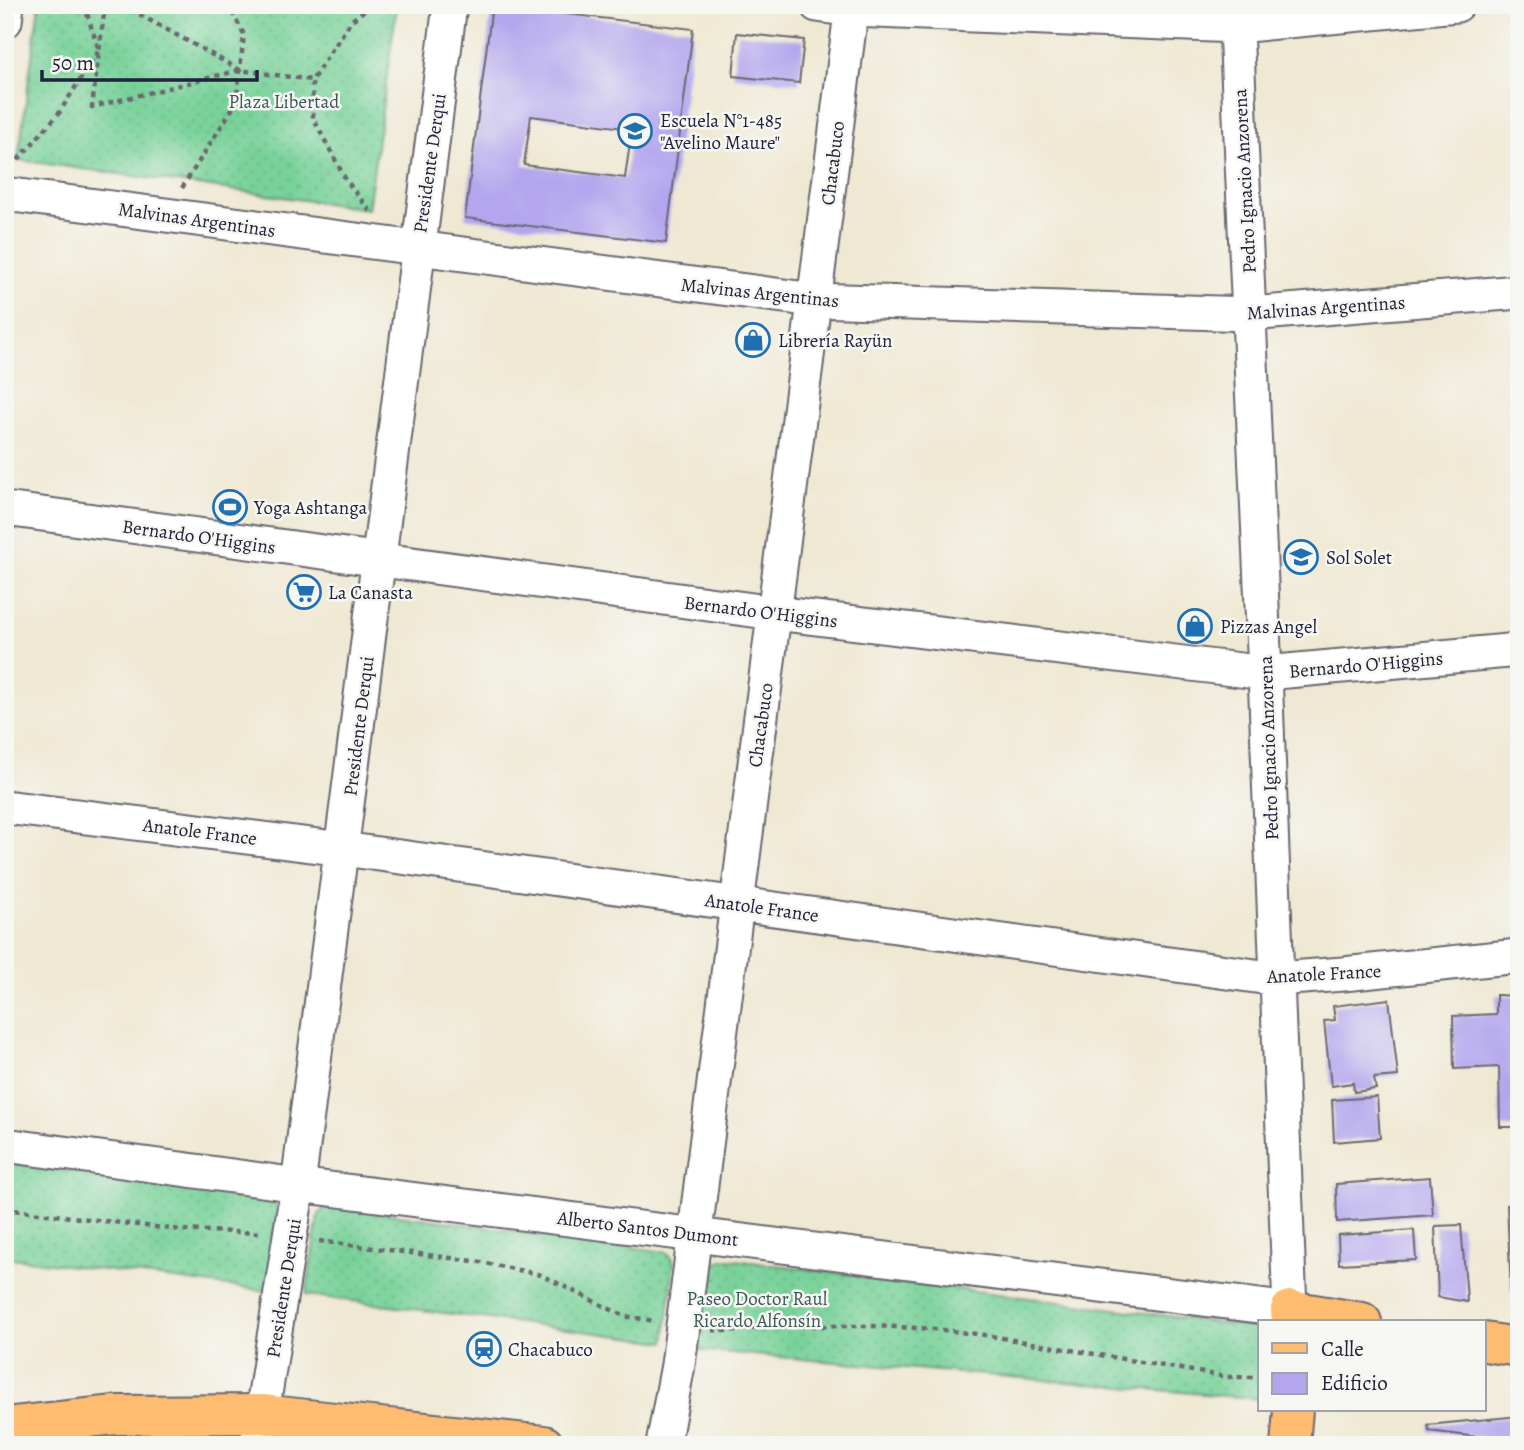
<svg xmlns="http://www.w3.org/2000/svg" width="1524" height="1450" font-family="Alegreya,serif">
<style>
.grass{fill:url(#grass-dots);stroke:#4d7a6a;stroke-width:2}
.building{fill:#b3a6ee;fill-rule:evenodd}
.lines{fill:none;stroke-linecap:round;stroke-linejoin:round}
.minor-casing{stroke:#6a6770;stroke-width:37}
.major-casing{stroke:#6a6770;stroke-width:42}
.path{stroke:#6a6770;stroke-width:4.5;stroke-dasharray:5 5;stroke-linecap:butt}
.minor{stroke:#fff;stroke-width:33}
.major{stroke:#febc70;stroke-width:38}
.labels{text-anchor:middle;stroke-width:5;stroke-linejoin:round;paint-order:stroke}
.park-label{font-size:19px;fill:#3c5757;stroke:#f6f6f2}
.poi-label{font-size:19px;fill:#22223b;stroke:#f6f6f2;text-anchor:start}
.street-label{font-size:19px;fill:#22223b;stroke:#f6f6f2}
</style>
<defs>
<pattern id="grass-dots" width="8" height="8" patternUnits="userSpaceOnUse" patternTransform="scale(1.75)"><rect width="8" height="8" fill="#78d299"/><path d="M2 2h.1M6 6h.1" fill="none" stroke="#68b485" stroke-width="1.8" stroke-linecap="round"/></pattern>
</defs>
<rect width="100%" height="100%" fill="#f6f6f2"/>
<filter id="ink" filterUnits="userSpaceOnUse"><feTurbulence type="fractalNoise" baseFrequency=".0143" numOctaves="2"/><feDisplacementMap in="SourceGraphic" scale="14" xChannelSelector="R" yChannelSelector="G"/><feConvolveMatrix kernelMatrix="1 2 1 2 8 2 1 2 1" color-interpolation-filters="sRGB"/></filter>
<filter id="wash" filterUnits="userSpaceOnUse"><feTurbulence type="fractalNoise" baseFrequency=".00686" numOctaves="4" result="noise"/><feDisplacementMap in="SourceGraphic" scale="28" xChannelSelector="R" yChannelSelector="G"/><feGaussianBlur stdDeviation="1.57" result="paint"/><feColorMatrix in="noise" values="0 0 0 0 0 0 0 0 0 0 0 0 0 0 0 0 0 1.4 0 .05"/><feComposite in="paint" operator="in"/></filter>
<g filter="url(#wash)">
<rect width="100%" height="100%" fill="#efe8d2"/>
<path class="grass" d="M39,5H397L368,209L18,160Z
M5,1162L271,1198L278,1208L266,1291L5,1257Z
M333,1206L666,1252L672,1257L674,1264L665,1342L306,1295L318,1216L324,1208Z
M729,1259L1260,1328V1399L698,1350C701,1332 703,1279 714,1266C718,1260 723,1260 729,1259Z"/>
<g id="blocks">
<path class="building" d="M492,5L693,29L666,243L465,218ZM531,116L632,129L625,178L524,165Z
M737,33L804,40L799,83L733,76Z
M1496,995L1519,996V1127H1500L1499,1067L1454,1069L1453,1016L1496,1014Z
M1389,999L1398,1076L1374,1078L1376,1089L1354,1092L1353,1083L1331,1086L1324,1021L1335,1020L1333,1006Z
M1377,1097L1380,1138L1334,1142L1332,1100Z
M1430,1177L1433,1215L1337,1222L1336,1184Z
M1519,1204V1292H1511L1507,1205Z
M1461,1225L1466,1286L1467,1302L1438,1297L1435,1226Z
M1414,1230L1416,1260L1339,1264L1338,1235Z
M1519,1416V1442L1429,1431L1428,1425Z"/>
</g>
</g>
<g filter="url(#ink)">
<use href="#blocks" fill-opacity="0" stroke="#6a6770" stroke-width="2"/>
<g class="lines">
<g class="minor-casing">
<path id="minor" d="M817,5L852,10L1236,26L1457,5
M5,21L7,5
M5,194L814,300L1250,314L1519,292
M5,509L775,613L1265,673L1519,650
M5,807L343,849L1277,979L1343,974L1519,956
M5,1145L298,1185L1290,1310L1265,673L1235,5
M257,1445L298,1185L450,5
M663,1445L678,1365L852,5"/>
</g>
<g class="major-casing">
<path id="major" d="M1291,1322L1290,1310L1362,1322
M1484,1342L1519,1347
M5,1427L115,1415L262,1414L544,1445
M1290,1445L1293,1410"/>
</g>
<path class="path" d="M105,5L92,107L240,70
M122,5L240,70L312,80
M18,160L59,113L99,50L84,5
M182,188L236,103L244,35L229,5
M370,211L346,180L313,118L312,80L352,20L371,5
M5,1209L180,1230L262,1233
M319,1241L481,1262L541,1275L624,1316L655,1321
M712,1330L724,1331L782,1326H874L935,1329L985,1335L1227,1377H1260"/>
<use href="#minor" class="minor"/>
<use href="#major" class="major"/>
</g>
</g>
<defs>
<g id="school-ring" transform="scale(1.75)"><circle r="9.5" fill="#f6f6f2" stroke="#1f6fb2" stroke-width="1.5"/><path d="M0-5L7-2L0 1L-7-2ZM-4 1L0 2.5L4 1V4Q0 6-4 4Z" fill="#1f6fb2"/></g>
<g id="shop-ring" transform="scale(1.75)"><circle r="9.5" fill="#f6f6f2" stroke="#1f6fb2" stroke-width="1.5"/><path d="M-5-2.5h2.3a2.7 3.5 0 0 1 5.4 0H5L5.5 6h-11ZM-1.5-2.5h3a1.5 2.3 0 0 0-3 0Z" fill="#1f6fb2"/></g>
<g id="stadium-ring" transform="scale(1.75)"><circle r="9.5" fill="#f6f6f2" stroke="#1f6fb2" stroke-width="1.5"/><path d="M0-5a6.5 5 0 1 0 0 10a6.5 5 0 1 0 0-10ZM-3.5-1.8h7v3.6h-7Z" fill="#1f6fb2"/></g>
<g id="supermarket-ring" transform="scale(1.75)"><circle r="9.5" fill="#f6f6f2" stroke="#1f6fb2" stroke-width="1.5"/><path d="M-6-5.5h2.5l.6 2H6L4.5 2H-2.5L-4.4-4H-6ZM-1.5 3.2a1.3 1.3 0 1 0 .1 0ZM3 3.2a1.3 1.3 0 1 0 .1 0Z" fill="#1f6fb2"/></g>
<g id="station-ring" transform="scale(1.75)"><circle r="9.5" fill="#f6f6f2" stroke="#1f6fb2" stroke-width="1.5"/><path d="M-3-6H3Q5-6 5-4V2Q5 4 3 4L4.5 6H3L1.5 4h-3L-3 6H-4.5L-3 4Q-5 4-5 2V-4Q-5-6-3-6ZM-3.5-4v3h7v-3ZM-3.5 1v1.5H-2V1ZM2 1v1.5H3.5V1Z" fill="#1f6fb2"/></g>
</defs>
<g fill-rule="evenodd">
<use href="#school-ring" x="635" y="131"/>
<use href="#shop-ring" x="753" y="340"/>
<use href="#stadium-ring" x="230" y="507"/>
<use href="#school-ring" x="1301" y="557"/>
<use href="#supermarket-ring" x="304" y="592"/>
<use href="#shop-ring" x="1195" y="626"/>
<use href="#station-ring" x="484" y="1349"/>
</g>
<g class="labels">
<g class="park-label">
<text x="284" y="108">Plaza Libertad</text>
<text x="757" y="1305">Paseo Doctor Raul<tspan x="757" dy="22">Ricardo Alfonsín</tspan></text>
</g>
<g class="poi-label">
<text x="660" y="127">Escuela N°1-485<tspan x="660" dy="22">"Avelino Maure"</tspan></text>
<text x="778" y="347">Librería Rayün</text>
<text x="254" y="514">Yoga Ashtanga</text>
<text x="1326" y="564">Sol Solet</text>
<text x="328" y="599">La Canasta</text>
<text x="1220" y="633">Pizzas Angel</text>
<text x="508" y="1356">Chacabuco</text>
</g>
<g class="street-label">
<text transform="translate(429 163) rotate(-82)" y="7">Presidente Derqui</text>
<text transform="translate(832 163) rotate(-83)" y="7">Chacabuco</text>
<text transform="translate(1244 181) rotate(-93)" y="7">Pedro Ignacio Anzorena</text>
<text transform="translate(197 219) rotate(8)" y="7">Malvinas Argentinas</text>
<text transform="translate(760 292) rotate(6)" y="7">Malvinas Argentinas</text>
<text transform="translate(1326 307) rotate(-4)" y="7">Malvinas Argentinas</text>
<text transform="translate(199 536) rotate(8)" y="7">Bernardo O'Higgins</text>
<text transform="translate(761 611) rotate(7)" y="7">Bernardo O'Higgins</text>
<text transform="translate(1366 664) rotate(-5)" y="7">Bernardo O'Higgins</text>
<text transform="translate(760 725) rotate(-82)" y="7">Chacabuco</text>
<text transform="translate(358 726) rotate(-83)" y="7">Presidente Derqui</text>
<text transform="translate(1268 748) rotate(-92)" y="7">Pedro Ignacio Anzorena</text>
<text transform="translate(200 831) rotate(7)" y="7">Anatole France</text>
<text transform="translate(762 907) rotate(8)" y="7">Anatole France</text>
<text transform="translate(1324 973) rotate(-3)" y="7">Anatole France</text>
<text transform="translate(648 1228) rotate(7)" y="7">Alberto Santos Dumont</text>
<text transform="translate(283 1288) rotate(-81)" y="7">Presidente Derqui</text>
</g>
</g>
<rect width="1524" height="1450" fill="none" stroke="#f6f6f2" stroke-width="28"/>
<rect x="1258" y="1320" width="228" height="91" fill="#f6f6f2" stroke="#a1a1a9" stroke-width="2"/>
<rect x="1272" y="1343" width="35" height="10" fill="#febc70" stroke="#a1a1a9" stroke-width="2"/>
<text x="1321" y="1356" font-size="21" fill="#22223b">Calle</text>
<rect x="1272" y="1373" width="35" height="21" fill="#b3a6ee" stroke="#a1a1a9" stroke-width="2"/>
<text x="1321" y="1390" font-size="21" fill="#22223b">Edificio</text>
<path d="M42 70v10h215v-10" fill="none" stroke="#22223b" stroke-width="3.5"/>
<text x="52" y="70" font-size="21" fill="#22223b" stroke="#f6f6f2" stroke-width="5" paint-order="stroke">50 m</text>
</svg>
